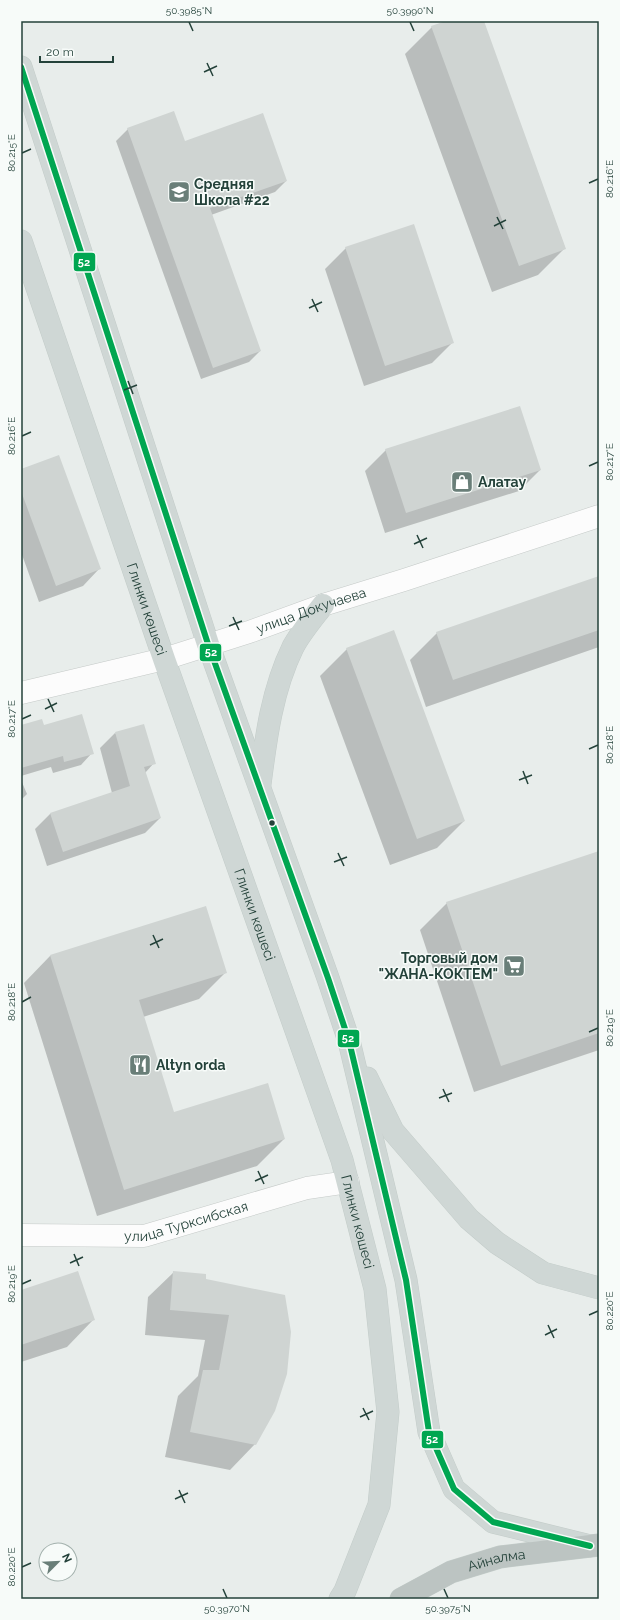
<svg xmlns="http://www.w3.org/2000/svg" width="620" height="1620" font-family="Raleway,sans-serif">
<style>
.shadow{fill:#0003}
.building{fill:#cfd4d2}
.lines{fill:none;stroke-linecap:round;stroke-linejoin:round}
.minor-casing{stroke:#c5cac8;stroke-width:23}
.major-casing{stroke:#c3ccc9;stroke-width:23}
.highway-casing{stroke:#c3ccc9;stroke-width:23}
.minor{stroke:#fcfcfc;stroke-width:22}
.major{stroke:#cfd7d5;stroke-width:22}
.highway{stroke:#bcc4c2;stroke-width:22}
.bus-1-casing{stroke:#f7fbf9;stroke-width:9}
.bus-1{stroke:#00a651;stroke-width:6}
.ticks{fill:none;stroke:#24423a;stroke-width:1.5}
.bus-dot{fill:#24423a;stroke:#f7fbf9;stroke-width:1.5}
.labels{text-anchor:middle;stroke-width:3;stroke-linejoin:round;paint-order:stroke}
.poi-label{font-size:14px;font-weight:bold;fill:#24423a;stroke:#f7fbf9;text-anchor:start}
.street-label{font-size:14px;fill:#24423a;stroke:#f7fbf9}
.line-badge{stroke:#f7fbf9;stroke-width:1.5}
.badge-label{font-size:11px;text-anchor:middle;font-weight:bold;fill:#fff}
.neatline{fill:none;stroke:#24423a;stroke-width:1.5}
.ticks-label{font-size:10px;text-anchor:middle;fill:#24423a}
</style>
<rect width="100%" height="100%" fill="#e8edeb"/>
<path class="shadow" d="M449,21H483L565,248L538,275L492,292L405,54L432,27Z
M128,129L184,142L286,181L275,192L211,215L260,351L249,362L201,379L116,141Z
M346,248L453,342L432,363L364,386L325,269Z
M386,450L540,470L519,491L385,533L365,471Z
M21,470L99,569L83,586L39,602L21,552Z
M599,577V647L426,707L410,660L437,633Z
M347,649L464,821L437,848L390,865L320,676Z
M21,726H43L92,753L81,765L53,773L51,767L21,776Z
M115,733L154,763L145,773L160,818L145,833L47,866L35,829L50,814L112,793L100,748Z
M21,780L27,794L21,800Z
M599,852V1050L474,1092L420,930L447,903Z
M50,956L226,972L199,999L143,1017L173,1113L284,1139L257,1166L97,1216L24,983Z
M174,1272L205,1280L284,1296L255,1444L230,1470L165,1457L178,1396L198,1376L205,1340L145,1335L148,1297Z
M21,1291L93,1320L67,1347L21,1362Z"/>
<path class="building" d="M446,21H484L566,249L519,266L431,26Z
M174,111L185,141L263,113L287,181L210,208L261,351L213,368L127,128Z
M414,224L454,343L385,366L345,247Z
M520,406L541,470L406,513L385,449Z
M59,455L101,569L56,586L21,491V469Z
M599,576V630L453,680L436,632Z
M394,630L465,821L417,839L346,648Z
M82,714L94,754L64,762L63,756L21,768V725L42,719L44,725Z
M144,724L156,764L144,767L161,818L63,852L50,813L130,786L115,732Z
M599,851V1033L501,1066L446,902Z
M206,906L227,973L139,1000L174,1112L268,1083L285,1139L124,1190L50,955Z
M78,1271L95,1320L21,1345V1290Z
M173,1271L206,1274V1279L285,1295L291,1332L287,1374L275,1411L256,1445L190,1432L203,1370H219L229,1315L170,1310Z"/>
<g class="lines">
<g class="minor-casing">
<g id="minor">
<path id="s1" d="M21,693L164,659L249,632L323,605L404,580L599,516"/>
<path id="s2" d="M21,1235L144,1236L307,1188L348,1182"/>
</g>
</g>
<g class="major-casing">
<g id="major">
<path d="M21,67L208,644L328,978L349,1041L406,1280L429,1432L454,1489L493,1522L590,1546"/>
<path id="s3" d="M21,241L164,659L342,1160L375,1289L388,1412L379,1505L345,1591L340,1599"/>
<path d="M260,784C266,737 272,690 293,647C301,632 313,618 323,605"/>
<path d="M367,1078L393,1131L469,1219L497,1243L543,1273L599,1288"/>
</g>
</g>
<g class="highway-casing">
<g id="highway">
<path id="s4" d="M401,1599L451,1572L500,1557L599,1545"/>
</g>
</g>
<use href="#minor" class="minor"/>
<use href="#major" class="major"/>
<use href="#highway" class="highway"/>
<g class="bus-1-casing">
<path id="bus-1" d="M21,67L208,644L328,978L349,1041L406,1280L429,1432L454,1489L493,1522L590,1546"/>
</g>
<use href="#bus-1" class="bus-1"/>
</g>
<path class="ticks" d="M189,22L193,31M410,22L414,31M207,63L213,76M204,72L217,66M22,153L31,149M589,183L598,179M497,217L503,229M494,226L506,220M312,299L318,312M309,308L322,302M128,381L133,394M124,390L137,385M22,436L31,432M589,466L598,462M417,535L423,548M414,544L427,538M233,617L239,630M229,626L242,621M48,699L54,712M45,709L57,703M22,719L31,715M589,749L598,745M523,771L528,784M519,780L532,775M338,853L344,866M334,862L347,857M153,935L159,948M150,945L163,939M22,1002L31,997M589,1032L598,1028M443,1089L449,1102M439,1098L452,1093M258,1171L264,1184M255,1181L268,1175M74,1254L79,1266M70,1263L83,1257M22,1284L31,1280M589,1315L598,1311M548,1325L554,1338M545,1335L557,1329M363,1408L369,1420M360,1417L373,1411M179,1490L185,1503M175,1499L188,1493M22,1567L31,1563M223,1589L227,1598M444,1589L448,1598"/>
<defs>
<g id="school-square" transform="scale(1.15)"><rect x="-9" y="-9" width="18" height="18" rx="4" fill="#697e78" stroke="#f7fbf9"/><path d="M0-5L7-2L0 1L-7-2ZM-4 1L0 2.5L4 1V4Q0 6-4 4Z" fill="#fff"/></g>
<g id="shop-square" transform="scale(1.15)"><rect x="-9" y="-9" width="18" height="18" rx="4" fill="#697e78" stroke="#f7fbf9"/><path d="M-5-2.5h2.3a2.7 3.5 0 0 1 5.4 0H5L5.5 6h-11ZM-1.5-2.5h3a1.5 2.3 0 0 0-3 0Z" fill="#fff"/></g>
<g id="supermarket-square" transform="scale(1.15)"><rect x="-9" y="-9" width="18" height="18" rx="4" fill="#697e78" stroke="#f7fbf9"/><path d="M-6-5.5h2.5l.6 2H6L4.5 2H-2.5L-4.4-4H-6ZM-1.5 3.2a1.3 1.3 0 1 0 .1 0ZM3 3.2a1.3 1.3 0 1 0 .1 0Z" fill="#fff"/></g>
<g id="restaurant-square" transform="scale(1.15)"><rect x="-9" y="-9" width="18" height="18" rx="4" fill="#697e78" stroke="#f7fbf9"/><path d="M-5-6h1v4h1v-4h1v4h1v-4h1v5L-1.5 .5V6h-2V.5L-5-1ZM5-6V6H3V1.5H1.5Q1.5-4 5-6Z" fill="#fff"/></g>
</defs>
<g fill-rule="evenodd">
<use href="#school-square" x="179" y="192"/>
<use href="#shop-square" x="462" y="482"/>
<use href="#supermarket-square" x="514" y="966"/>
<use href="#restaurant-square" x="140" y="1065"/>
</g>
<circle class="bus-dot" cx="272" cy="823" r="3.5"/>
<g class="labels">
<g class="poi-label">
<text x="194" y="189">Средняя<tspan x="194" dy="16">Школа #22</tspan></text>
<text x="478" y="487">Алатау</text>
<text x="498" y="963" text-anchor="end">Торговый дом<tspan x="498" dy="16">"ЖАНА-КОКТЕМ"</tspan></text>
<text x="156" y="1070">Altyn orda</text>
</g>
<g class="street-label">
<text dy="5" stroke="none"><textPath href="#s3" startOffset="389">Глинки көшесі</textPath></text>
<text dy="5" stroke="none"><textPath href="#s1" startOffset="302">улица Докучаева</textPath></text>
<text dy="5" stroke="none"><textPath href="#s3" startOffset="713">Глинки көшесі</textPath></text>
<text dy="5" stroke="none"><textPath href="#s2" startOffset="167">улица Турксибская</textPath></text>
<text dy="5" stroke="none"><textPath href="#s3" startOffset="1037">Глинки көшесі</textPath></text>
<text dy="5" stroke="none"><textPath href="#s4" startOffset="104">Айналма</textPath></text>
</g>
</g>
<g class="line-badge">
<rect x="73" y="252" width="23" height="20" rx="4" fill="#00a651"/>
<rect x="199" y="643" width="23" height="19" rx="4" fill="#00a651"/>
<rect x="337" y="1029" width="23" height="19" rx="4" fill="#00a651"/>
<rect x="421" y="1430" width="23" height="19" rx="4" fill="#00a651"/>
</g>
<g class="badge-label">
<text x="84" y="266">52</text>
<text x="211" y="656">52</text>
<text x="348" y="1042">52</text>
<text x="432" y="1443">52</text>
</g>
<rect width="620" height="1620" fill="none" stroke="#f7fbf9" stroke-width="44"/>
<g transform="translate(58 1562) rotate(66)"><circle r="19" fill="#f7fbf9" stroke="#a3b1ad"/>
<path d="M0-3L7 15L0 10L-7 15Z" fill="#697e78"/>
<text y="-6" font-size="11" font-weight="bold" text-anchor="middle" fill="#24423a">N</text>
</g>
<path d="M40 56v6h73v-6" fill="none" stroke="#24423a" stroke-width="2"/>
<text x="46" y="56" font-size="12" fill="#24423a" stroke="#f7fbf9" stroke-width="3" paint-order="stroke">20 m</text>
<rect x="22" y="22" width="576" height="1576" class="neatline"/>
<g class="ticks-label">
<text x="189" y="14">50.3985°N</text>
<text x="410" y="14">50.3990°N</text>
<text transform="translate(11 153) rotate(-90)" y="4">80.215°E</text>
<text transform="translate(609 179) rotate(-90)" y="4">80.216°E</text>
<text transform="translate(11 436) rotate(-90)" y="4">80.216°E</text>
<text transform="translate(609 462) rotate(-90)" y="4">80.217°E</text>
<text transform="translate(11 719) rotate(-90)" y="4">80.217°E</text>
<text transform="translate(609 745) rotate(-90)" y="4">80.218°E</text>
<text transform="translate(11 1002) rotate(-90)" y="4">80.218°E</text>
<text transform="translate(609 1028) rotate(-90)" y="4">80.219°E</text>
<text transform="translate(11 1284) rotate(-90)" y="4">80.219°E</text>
<text transform="translate(609 1311) rotate(-90)" y="4">80.220°E</text>
<text transform="translate(11 1567) rotate(-90)" y="4">80.220°E</text>
<text x="227" y="1612">50.3970°N</text>
<text x="448" y="1612">50.3975°N</text>
</g>
</svg>
